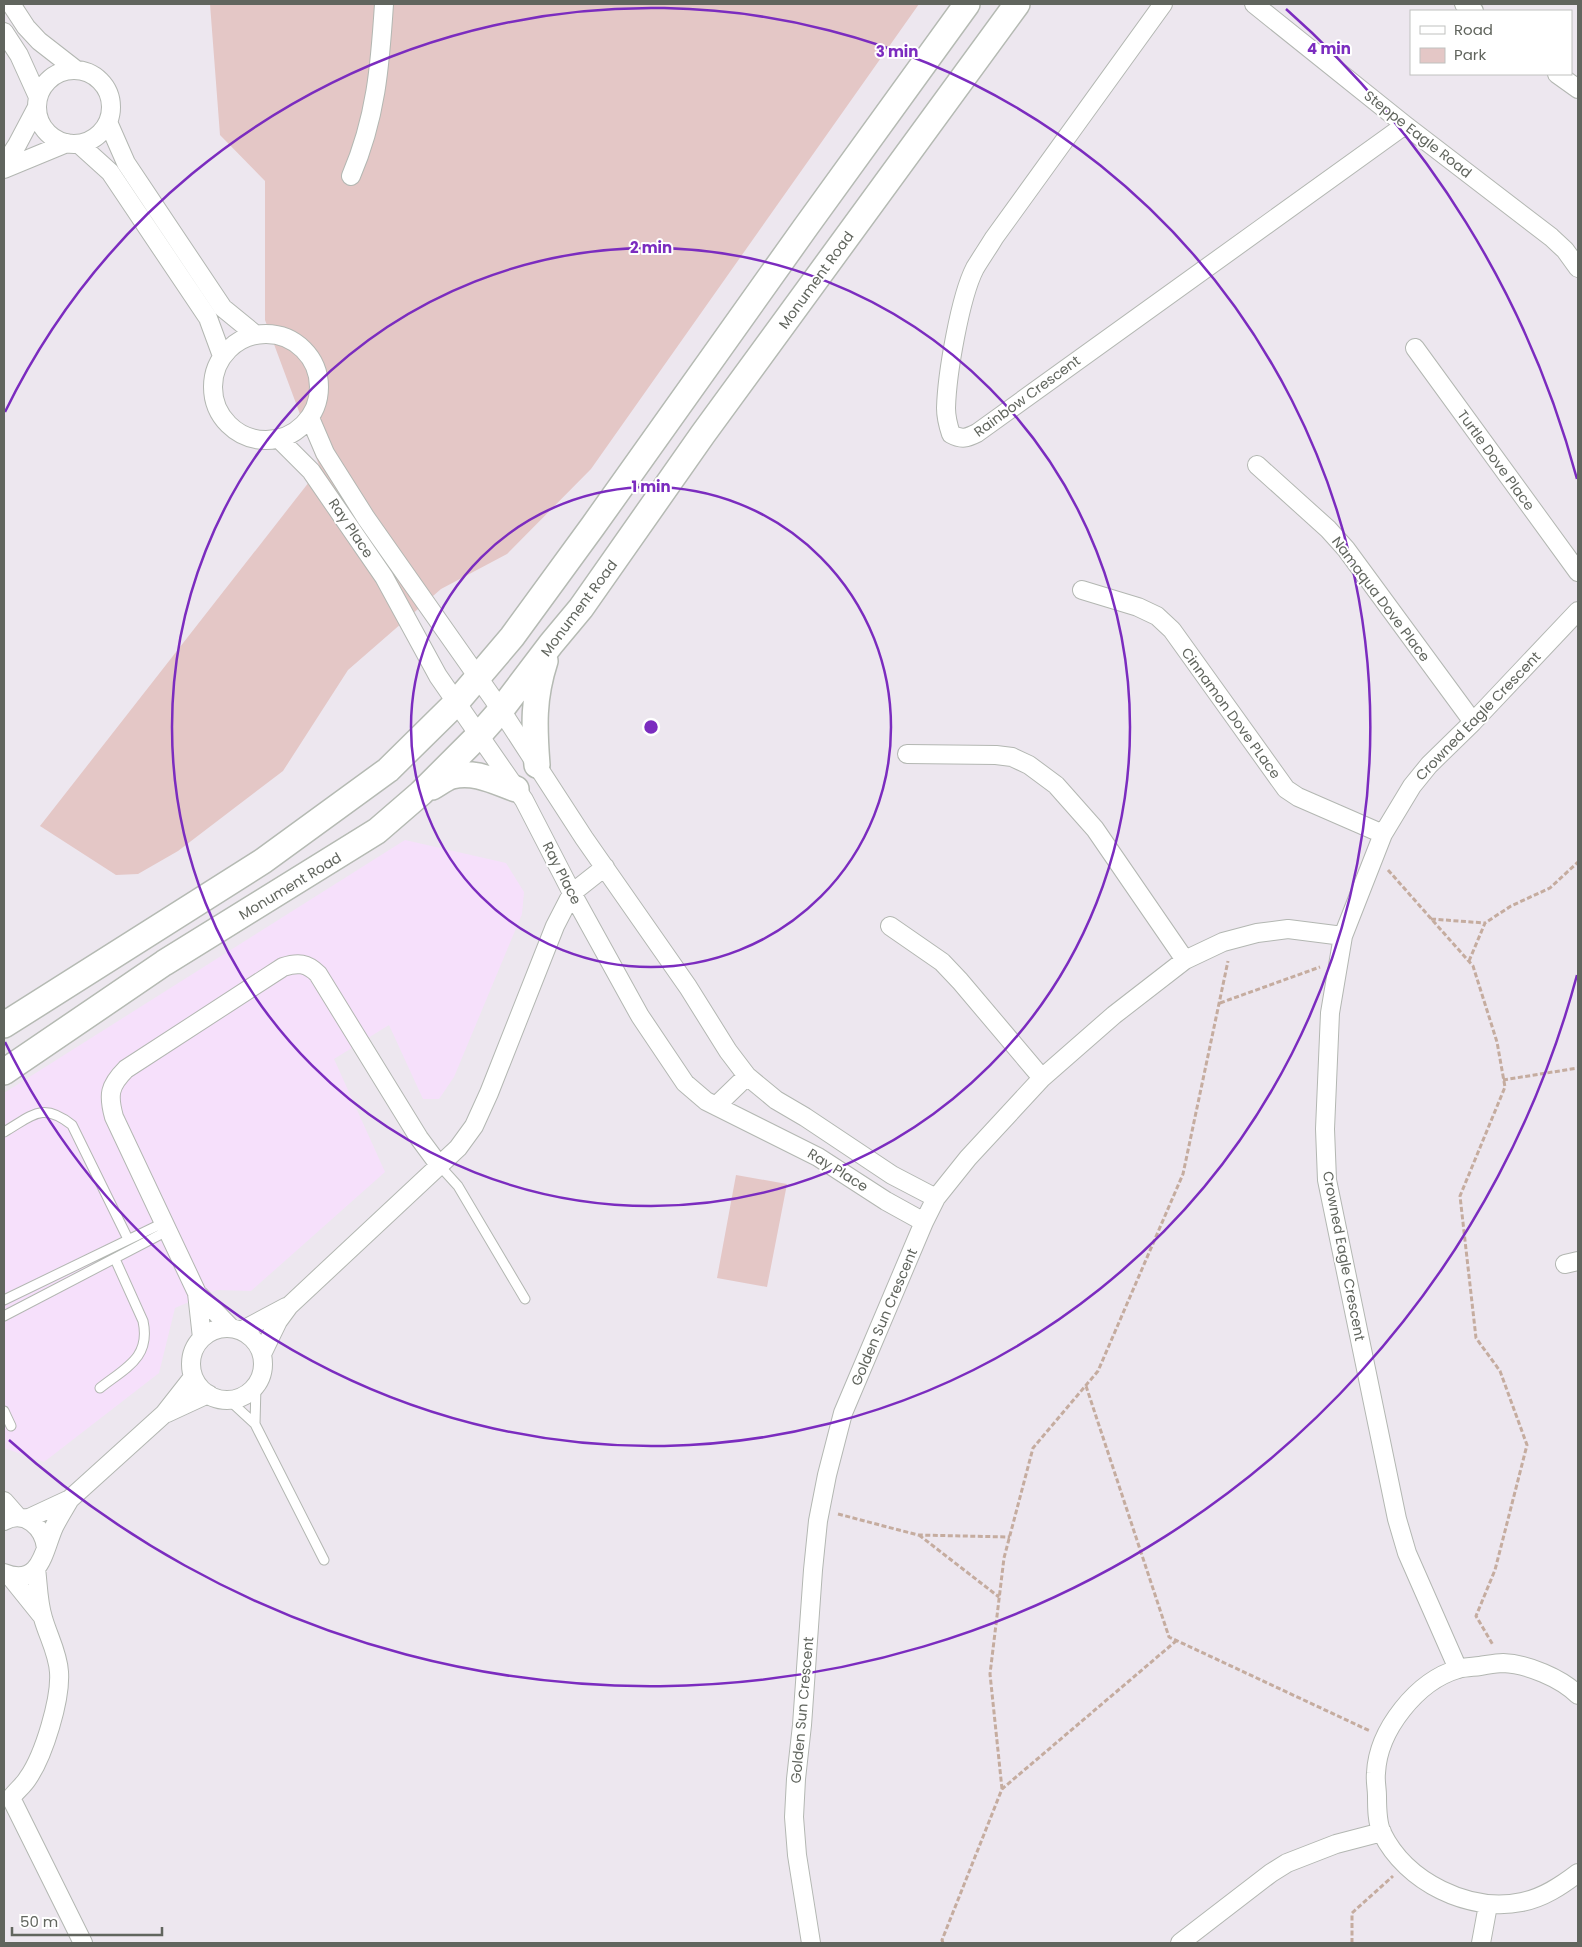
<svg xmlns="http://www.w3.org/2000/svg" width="1582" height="1947" font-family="Poppins,sans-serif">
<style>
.commercial{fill:#f6e0fb}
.green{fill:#e4c7c6}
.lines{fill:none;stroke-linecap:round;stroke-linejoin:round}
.lane-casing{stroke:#b3b7b2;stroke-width:11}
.street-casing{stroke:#b3b7b2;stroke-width:20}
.secondary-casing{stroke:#b5bab3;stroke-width:28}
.path{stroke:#c5ac9f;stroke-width:3;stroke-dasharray:5 2.5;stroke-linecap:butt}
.lane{stroke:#fff;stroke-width:9}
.street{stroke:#fff;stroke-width:18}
.secondary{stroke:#fff;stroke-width:25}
.ring{fill:none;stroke:#7b2cbf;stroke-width:2.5}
.labels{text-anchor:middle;stroke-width:4;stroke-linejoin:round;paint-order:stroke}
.street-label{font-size:14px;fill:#61655e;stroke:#fff}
.centre{fill:#7b2cbf;stroke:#fff;stroke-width:2.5}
.ring-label{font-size:15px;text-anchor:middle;font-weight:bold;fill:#7b2cbf;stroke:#fff;stroke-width:4;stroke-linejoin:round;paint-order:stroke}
</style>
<rect width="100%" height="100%" fill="#ede7ef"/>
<path class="commercial" d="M405,840L506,863L524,892L522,914L454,1077L439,1099H423L389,1025L334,1059L385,1172L251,1291L217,1290L175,1308L159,1373L44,1462L4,1448V1093Z"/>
<path class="green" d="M210,4H919L591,469L507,554L441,589L348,670L283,771L178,851L138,874L116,875L40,826L320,468L265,320V181L220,135Z
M736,1175L787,1184L767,1287L717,1278Z"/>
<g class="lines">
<g class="lane-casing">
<path id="lane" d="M4,1132C32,1116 42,1101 72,1125L128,1239
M439,1165L458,1186L525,1299
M4,1300L163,1223
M4,1316L167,1231
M100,1388C125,1368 151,1358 143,1321L115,1259
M229,1400L255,1424L324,1560
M4,1411L11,1426
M255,1424L256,1385"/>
</g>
<g class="street-casing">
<path id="street" d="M11,4L26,27L39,41L75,69
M1163,4L994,238C988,248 981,258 975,268C960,297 947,374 946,408C946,417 948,425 951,434C962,440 967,438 977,433L1405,125
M1254,4L1405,125L1551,237L1565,250L1578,268
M1464,4L1474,11
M4,32L19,55L38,97
M37 107a37 37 0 1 1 74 0a37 37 0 1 1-74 0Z
M1557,74L1578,89
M108,122L126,163L223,308L256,335
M79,144L110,172L208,318L222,356
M4,165L17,145L36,109
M4,169L67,143
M351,176C376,118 380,66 384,4
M213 387a53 53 0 1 1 106 0a53 53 0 1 1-106 0Z
M1415,348L1578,572
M310,418L325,453L366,518L501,710L584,838L688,987L728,1051L747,1076L776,1100L805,1117L892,1175L936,1198
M279,439L311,471L384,577L438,676L524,800L572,893L640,1016L685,1083L706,1101L818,1157L886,1201L924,1222
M1257,465L1328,529L1346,549L1473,722
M1082,590L1138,607L1157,616L1172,630L1286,789L1298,797L1383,834
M907,754L996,755L1012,757L1029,765L1056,785L1095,829L1185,960
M890,926L942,962L960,981L1042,1078
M716,1106L747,1076
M1565,1264L1578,1261
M197,1293L202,1338
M231,1328L197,1293L114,1117C108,1095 109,1086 126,1069L283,967C298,962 307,963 318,974L419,1138L439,1165
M191 1364a36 36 0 1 1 72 0a36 36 0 1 1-72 0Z
M241,1331L286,1307
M262,1354L278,1321L289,1306L458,1148L474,1126L489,1093L555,926L572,893L605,867
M167,1413L208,1394
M4,1501L18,1517
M27,1519L70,1499L164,1414L193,1377
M4,1521C25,1509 44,1528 46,1548
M4,1573C41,1588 44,1549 54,1527C59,1517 65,1508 70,1499
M9,1575L42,1616
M1458,1669L1407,1553L1397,1519L1327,1180L1325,1129L1330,1013L1343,936L1383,834L1412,786L1429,765L1473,722L1578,611
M1578,1695C1561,1678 1527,1664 1503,1663C1496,1663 1487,1665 1480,1666C1473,1667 1465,1667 1458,1669C1417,1681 1378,1730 1376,1773C1375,1781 1377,1788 1377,1796C1377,1807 1377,1823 1382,1833C1406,1882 1469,1913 1522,1902C1543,1898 1561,1886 1578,1873
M11,1798C16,1791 24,1785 28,1778C44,1755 61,1699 59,1672C58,1653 48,1636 43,1618C38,1602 38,1584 36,1568
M11,1798L83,1943
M811,1943L797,1855L794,1817L796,1779L802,1725L813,1570L818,1521L827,1475L843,1413L924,1222L936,1198L968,1158L1042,1078L1114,1015L1185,960L1223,942L1257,933L1288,929L1343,936
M1180,1943L1271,1873L1287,1863L1336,1844L1382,1832
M1481,1943L1488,1905"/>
</g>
<g class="secondary-casing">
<path id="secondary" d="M537,765C534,726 533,698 545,661
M432,787C438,784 445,778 452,776C474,770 496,782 516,789
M4,1025L263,861L388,770L455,704L512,637L593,526L805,228L967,4
M4,1072L164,963L377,831L421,793L479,735L501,710L551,644L581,608L703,434L1017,4"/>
</g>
<path class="path" d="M1388,870L1473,966L1497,1042L1505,1087L1460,1196L1476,1338L1500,1371L1527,1445L1495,1570L1476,1616L1493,1645
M1431,919L1485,923
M1469,961L1485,923L1511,906L1550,888L1578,862
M1220,1003L1320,967
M1503,1080L1578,1068
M1086,1386L1169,1637L1370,1731
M838,1514L918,1535L1010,1537
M919,1535L999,1597
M1002,1789L990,1674L1004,1558L1033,1448L1098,1371L1183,1174L1228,961
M943,1943L942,1940L1002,1789L1176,1641
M1352,1943V1913L1393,1876"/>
<use href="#lane" class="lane"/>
<use href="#street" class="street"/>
<use href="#secondary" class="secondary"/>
</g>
<g class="ring">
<circle cx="651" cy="727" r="240"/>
<circle cx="651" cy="727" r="479"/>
<path d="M5 412A719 719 0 1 1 5 1042"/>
<path d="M1577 975A959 959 0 0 1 9 1440M1286 9A959 959 0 0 1 1577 479"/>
</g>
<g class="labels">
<g class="street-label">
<text transform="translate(1418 134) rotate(38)" y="5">Steppe Eagle Road</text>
<text transform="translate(816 280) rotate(-54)" y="5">Monument Road</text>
<text transform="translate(1027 396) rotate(-36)" y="5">Rainbow Crescent</text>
<text transform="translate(1496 460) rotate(54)" y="5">Turtle Dove Place</text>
<text transform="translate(351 528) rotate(56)" y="5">Ray Place</text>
<text transform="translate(1381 599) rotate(53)" y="5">Namaqua Dove Place</text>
<text transform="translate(579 608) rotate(-53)" y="5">Monument Road</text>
<text transform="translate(1231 713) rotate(54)" y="5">Cinnamon Dove PLace</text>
<text transform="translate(1478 716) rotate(-46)" y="5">Crowned Eagle Crescent</text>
<text transform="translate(562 873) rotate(63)" y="5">Ray Place</text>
<text transform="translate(290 886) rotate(-31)" y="5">Monument Road</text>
<text transform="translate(838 1170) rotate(32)" y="5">Ray Place</text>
<text transform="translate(1344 1256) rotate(79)" y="5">Crowned Eagle Crescent</text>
<text transform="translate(884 1317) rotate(-67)" y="5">Golden Sun Crescent</text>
<text transform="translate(802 1710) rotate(-85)" y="5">Golden Sun Crescent</text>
</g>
</g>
<circle cx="651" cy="727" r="8" class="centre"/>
<g class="ring-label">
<text x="1329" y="54">4 min</text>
<text x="897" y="57">3 min</text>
<text x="651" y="253">2 min</text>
<text x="651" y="492">1 min</text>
</g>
<rect width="1582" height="1947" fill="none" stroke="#61655e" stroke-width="10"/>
<rect x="1410" y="10" width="162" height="65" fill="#ffffff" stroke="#c0c1bf"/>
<rect x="1420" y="26" width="25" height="8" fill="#ffffff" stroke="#c0c1bf"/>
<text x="1454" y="35" font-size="15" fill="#61655e">Road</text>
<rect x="1420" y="48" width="25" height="15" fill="#e4c7c6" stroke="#c0c1bf"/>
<text x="1454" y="60" font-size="15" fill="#61655e">Park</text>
<path d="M12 1927v8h150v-8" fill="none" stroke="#61655e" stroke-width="2.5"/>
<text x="20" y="1927" font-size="15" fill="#61655e" stroke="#ffffff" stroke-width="4" paint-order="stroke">50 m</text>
</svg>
